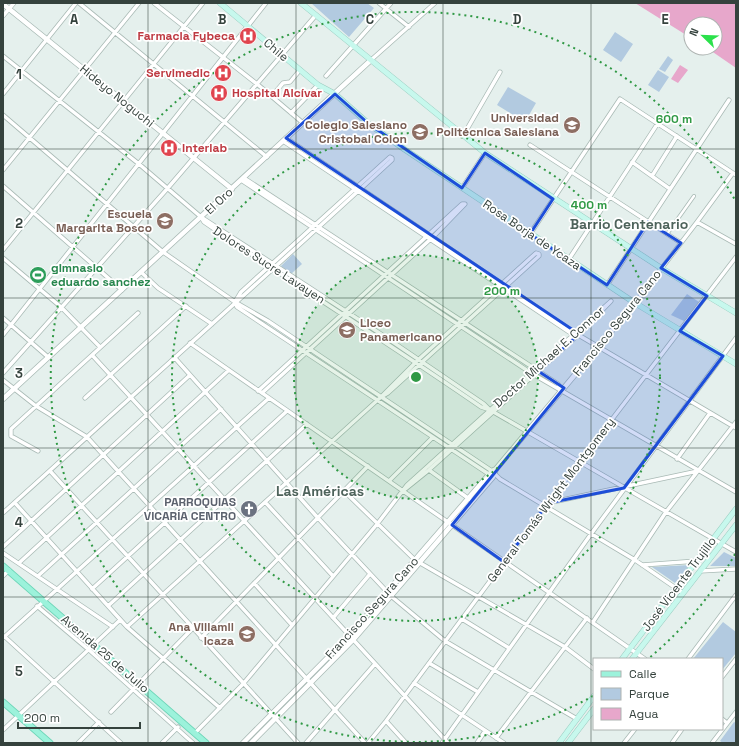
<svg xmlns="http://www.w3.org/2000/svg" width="739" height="746" font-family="'Space Grotesk',sans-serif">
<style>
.green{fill:#b2cae0}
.water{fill:#e7a7cb}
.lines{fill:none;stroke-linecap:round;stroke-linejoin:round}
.pedestrian-casing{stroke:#a9bab5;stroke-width:4}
.minor-casing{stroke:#a9bab5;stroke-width:5}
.tertiary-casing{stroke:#a9bab5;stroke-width:6}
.secondary-casing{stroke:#99cbbf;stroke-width:6}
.primary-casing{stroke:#6ed5b8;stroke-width:7}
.pedestrian{stroke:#fff;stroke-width:2.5}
.minor{stroke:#fff;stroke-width:3.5}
.tertiary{stroke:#fff;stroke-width:4.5}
.secondary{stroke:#c7f8ed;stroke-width:5}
.primary{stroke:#9cf2db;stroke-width:5.5}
.marked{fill:#1d4ed8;fill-opacity:0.2;stroke:#1d4ed8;stroke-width:3;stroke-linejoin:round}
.grid{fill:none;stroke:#35423d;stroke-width:1;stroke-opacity:0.55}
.ring{fill:none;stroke:#309945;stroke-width:2;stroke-dasharray:2 4}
.labels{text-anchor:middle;stroke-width:3.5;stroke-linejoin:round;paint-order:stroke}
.health-label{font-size:12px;font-weight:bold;fill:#be3a42;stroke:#fff;text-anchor:end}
.street-label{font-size:12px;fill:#35423d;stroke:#fff}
.education-label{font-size:12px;font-weight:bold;fill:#785e54;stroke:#fff;text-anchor:end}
.leisure-label{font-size:12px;font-weight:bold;fill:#27864d;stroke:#fff;text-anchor:start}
.worship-label{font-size:12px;font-weight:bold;fill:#5b616d;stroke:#fff;text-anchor:end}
.quarter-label{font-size:14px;font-weight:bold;fill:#4e635b;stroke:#fff}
.grid-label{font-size:13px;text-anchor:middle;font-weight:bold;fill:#35423d;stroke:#fff;stroke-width:3.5;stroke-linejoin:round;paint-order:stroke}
.centre{fill:#309945;stroke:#fff;stroke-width:2}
.ring-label{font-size:12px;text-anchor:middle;font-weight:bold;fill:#309945;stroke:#fff;stroke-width:3.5;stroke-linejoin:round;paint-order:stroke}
</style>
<rect width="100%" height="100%" fill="#e5f0ed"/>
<path class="green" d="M311,3H367L374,8L349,37Z
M615,32L633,44L621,62L603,50Z
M668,56L673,60L665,72L659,69Z
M658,70L669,77L659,92L648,85Z
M508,87L536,103L525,122L497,105Z
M293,254L302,264L291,274L281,266Z
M687,294L699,302L684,321L671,315Z
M724,552L736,558V566H710Z
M690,565L675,583L652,567Z
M723,622L736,632V653L722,670V659H693Z
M734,722L736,723V743H723L720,741Z"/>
<path class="water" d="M635,3H736V68L707,48H715V24H691V38Z
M680,65L688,70L678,83L671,79Z"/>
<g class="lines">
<g class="pedestrian-casing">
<path id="pedestrian" d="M667,234L694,196"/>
</g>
<g class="minor-casing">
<path id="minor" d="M79,3L267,157
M154,3L257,84L303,123
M379,3L409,27
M3,16L14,3
M3,56L139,164L201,217L384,336L484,404L490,410
M371,60L435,3
M326,76L391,3
M3,94L76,3
M272,96L283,83L290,82L300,70
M291,113L318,85
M3,115L163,252L235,302L268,321L492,471L500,479L635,560L683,593
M463,136L500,72
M286,138L575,333L736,428
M283,141L569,332L575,333
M530,145L681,243
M632,162L670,189
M3,170L139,3
M652,176L677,136
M244,178L558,384L561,389
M241,180L531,373L736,492
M3,186L122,290
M462,188L485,153
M201,217L204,222C295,285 390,344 481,407L490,410L736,552
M697,222L736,244
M530,234L620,99L736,175
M3,250L203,3
M3,258L61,307L100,347
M569,259L658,123
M141,272L158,288L212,324
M607,285L729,100
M235,302L237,307L490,475
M635,303L697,222L733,173
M3,318L48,357
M3,335L266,3
M190,343L645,659
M92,355L448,743
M174,357L318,518L391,596L445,641L577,719
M3,373L167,189L316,15
M3,380L36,406L87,437L365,743
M258,391L462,204H465L434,236L262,393
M85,398L186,306
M38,451L11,436V429L138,313
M677,459L710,413
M429,470L472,501
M50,471L298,743
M389,481L433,437
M344,491L415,560L565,647L594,669
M265,502L333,576
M15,503L127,627L220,708
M548,503L698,471
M3,513C133,395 263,279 392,160V158L390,157L241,292L235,302
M3,547L190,375
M3,553L113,627
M19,563L229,370
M642,565L697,561
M700,571L736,569
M3,576L9,570
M38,576L221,409
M254,583L292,625
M92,589L287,411
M37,606L89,650L193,743
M108,606L307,424
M333,618L370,574
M462,619L509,648
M593,622L666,512L736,422
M127,627L381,397L419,359L536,253L539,254V256L388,393L381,397
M4,636L121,743
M3,638L269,398
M201,638L368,466
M688,659L736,595
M429,663L478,692
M722,677L736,659
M414,683L504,743
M111,712L192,629
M722,719L727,723
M386,721L406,743
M3,730L120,620
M195,733L243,684L378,523L407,485L611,301L578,335L429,470L403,491
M496,738L587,618
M78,743L99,722
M162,743L178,727
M306,743L375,664
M368,743L386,721L548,503L736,257
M442,743L591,534L736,338
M477,743L485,731
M624,743L635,729
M672,743L682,729
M712,743L736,712"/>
</g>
<g class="tertiary-casing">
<path id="tertiary" d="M3,4L232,189
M3,399L371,60
M243,743L349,636L492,471L496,469L635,303
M251,743L353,640L493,477L496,469"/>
</g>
<g class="secondary-casing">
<path id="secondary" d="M220,3L318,85L335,94L369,124L404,149L635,303L736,364
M301,3L485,153L661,268L736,313
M622,659L736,509
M632,659L736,525
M559,743L594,696
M568,743L594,709"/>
</g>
<g class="primary-casing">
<path id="primary" d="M3,566L206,743
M3,702L50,743"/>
</g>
<use href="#pedestrian" class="pedestrian"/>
<use href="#minor" class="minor"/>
<use href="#tertiary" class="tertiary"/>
<use href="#secondary" class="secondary"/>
<use href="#primary" class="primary"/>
</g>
<path class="marked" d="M335,94L369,124L462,188L485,153L553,199L530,234L607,285L648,222L681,243L661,268L707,296L680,331L723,356L624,488L548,503L504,562L452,525L564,388L538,371L579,334L286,138Z"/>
<path class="grid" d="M148,3V743M296,3V743M443,3V743M591,3V743M3,149H736M3,298H736M3,448H736M3,597H736"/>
<circle cx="416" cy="377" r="122" fill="#309945" fill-opacity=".12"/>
<g class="ring">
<circle cx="416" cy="377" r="122"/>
<circle cx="416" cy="377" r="244"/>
<path d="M735 554A365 365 0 0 1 648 659M593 696A365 365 0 1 1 735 200"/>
</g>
<defs>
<g id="hospital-disc" transform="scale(0.9)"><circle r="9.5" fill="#e0444e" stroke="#fff"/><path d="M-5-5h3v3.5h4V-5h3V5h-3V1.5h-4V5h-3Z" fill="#fff"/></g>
<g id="university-disc" transform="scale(0.9)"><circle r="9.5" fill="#8d6e63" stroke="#fff"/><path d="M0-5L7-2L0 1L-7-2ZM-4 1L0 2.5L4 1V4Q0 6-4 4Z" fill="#fff"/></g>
<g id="school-disc" transform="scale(0.9)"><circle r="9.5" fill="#8d6e63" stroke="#fff"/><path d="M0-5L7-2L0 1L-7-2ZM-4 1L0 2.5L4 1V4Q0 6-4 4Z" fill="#fff"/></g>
<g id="stadium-disc" transform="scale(0.9)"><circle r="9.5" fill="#2e9e5b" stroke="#fff"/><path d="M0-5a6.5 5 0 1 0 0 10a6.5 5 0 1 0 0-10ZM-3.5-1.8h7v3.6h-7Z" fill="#fff"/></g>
<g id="church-disc" transform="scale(0.9)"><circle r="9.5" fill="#6b7280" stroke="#fff"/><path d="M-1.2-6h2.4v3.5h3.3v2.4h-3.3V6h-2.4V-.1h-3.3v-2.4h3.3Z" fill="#fff"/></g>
</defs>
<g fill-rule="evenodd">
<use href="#hospital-disc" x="248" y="36"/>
<use href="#hospital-disc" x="223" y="73"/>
<use href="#hospital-disc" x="219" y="93"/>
<use href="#university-disc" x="572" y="125"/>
<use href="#school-disc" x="420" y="132"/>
<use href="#hospital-disc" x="169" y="148"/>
<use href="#school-disc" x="165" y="221"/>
<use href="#stadium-disc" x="38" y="275"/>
<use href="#school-disc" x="347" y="330"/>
<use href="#church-disc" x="249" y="509"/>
<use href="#school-disc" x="247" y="634"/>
</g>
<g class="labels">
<g class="health-label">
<text x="235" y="40">Farmacia Fybeca</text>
<text x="210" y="77">Servimedic</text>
<text x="232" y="97" text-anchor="start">Hospital Alcívar</text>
<text x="182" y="152" text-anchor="start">Interlab</text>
</g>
<g class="street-label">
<text transform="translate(276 50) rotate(40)" y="4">Chile</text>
<text transform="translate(117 96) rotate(39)" y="4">Hideyo Noguchi</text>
<text transform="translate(219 201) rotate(-43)" y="4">El Oro</text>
<text transform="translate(532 235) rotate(34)" y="4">Rosa Borja de Ycaza</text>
<text transform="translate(269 265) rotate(33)" y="4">Dolores Sucre Lavayen</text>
<text transform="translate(617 323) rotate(-51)" y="4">Francisco Segura Cano</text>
<text transform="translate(549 357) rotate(-42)" y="4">Doctor Michael E. Connor</text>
<text transform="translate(551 500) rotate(-53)" y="4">General Tomás Wright Montgomery</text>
<text transform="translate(679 584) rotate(-53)" y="4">José Vicente Trujillo</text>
<text transform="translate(372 608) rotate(-48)" y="4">Francisco Segura Cano</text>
<text transform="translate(105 654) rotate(41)" y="4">Avenida 25 de Julio</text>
</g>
<g class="education-label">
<text x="559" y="122">Universidad<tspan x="559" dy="14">Politécnica Salesiana</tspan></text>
<text x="407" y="129">Colegio Salesiano<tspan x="407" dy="14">Cristobal Colon</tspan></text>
<text x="152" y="218">Escuela<tspan x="152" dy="14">Margarita Bosco</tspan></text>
<text x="360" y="327" text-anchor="start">Liceo<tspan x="360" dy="14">Panamericano</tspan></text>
<text x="234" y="631">Ana Villamil<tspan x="234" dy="14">Icaza</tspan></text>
</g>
<g class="leisure-label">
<text x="51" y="272">gimnasio<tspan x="51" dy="14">eduardo sanchez</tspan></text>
</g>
<g class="worship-label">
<text x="236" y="506">PARROQUIAS<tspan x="236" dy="14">VICARÍA CENTRO</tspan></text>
</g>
<g class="quarter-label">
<text x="629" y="229">Barrio Centenario</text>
<text x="320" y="496">Las Américas</text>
</g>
</g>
<g class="grid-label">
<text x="74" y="24">A</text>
<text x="222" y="24">B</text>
<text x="370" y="24">C</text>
<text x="517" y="24">D</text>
<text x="665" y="24">E</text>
<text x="19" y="79">1</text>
<text x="19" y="228">2</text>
<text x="19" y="378">3</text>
<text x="19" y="527">4</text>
<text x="19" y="676">5</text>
</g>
<circle cx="416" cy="377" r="6" class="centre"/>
<g class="ring-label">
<text x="674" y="123">600 m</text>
<text x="589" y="209">400 m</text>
<text x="502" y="295">200 m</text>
</g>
<rect width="739" height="746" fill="none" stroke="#35423d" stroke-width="8"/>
<rect x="593" y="658" width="130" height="72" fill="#ffffff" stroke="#aeb3b1"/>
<rect x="601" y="671" width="20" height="6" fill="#9cf2db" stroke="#aeb3b1"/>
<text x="629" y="678" font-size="12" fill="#35423d">Calle</text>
<rect x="601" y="688" width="20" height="12" fill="#b2cae0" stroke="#aeb3b1"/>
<text x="629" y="698" font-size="12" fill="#35423d">Parque</text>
<rect x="601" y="708" width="20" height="12" fill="#e7a7cb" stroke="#aeb3b1"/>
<text x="629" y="718" font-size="12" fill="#35423d">Agua</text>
<g transform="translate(703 36) rotate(293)"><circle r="19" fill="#ffffff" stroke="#aeb3b1"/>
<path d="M0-3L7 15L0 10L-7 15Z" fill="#2be14b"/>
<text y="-6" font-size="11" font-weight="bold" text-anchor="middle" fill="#35423d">N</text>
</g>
<path d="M18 722v6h122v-6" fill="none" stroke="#35423d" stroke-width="2"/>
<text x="24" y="722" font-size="12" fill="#35423d" stroke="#ffffff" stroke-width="3" paint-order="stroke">200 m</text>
</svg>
